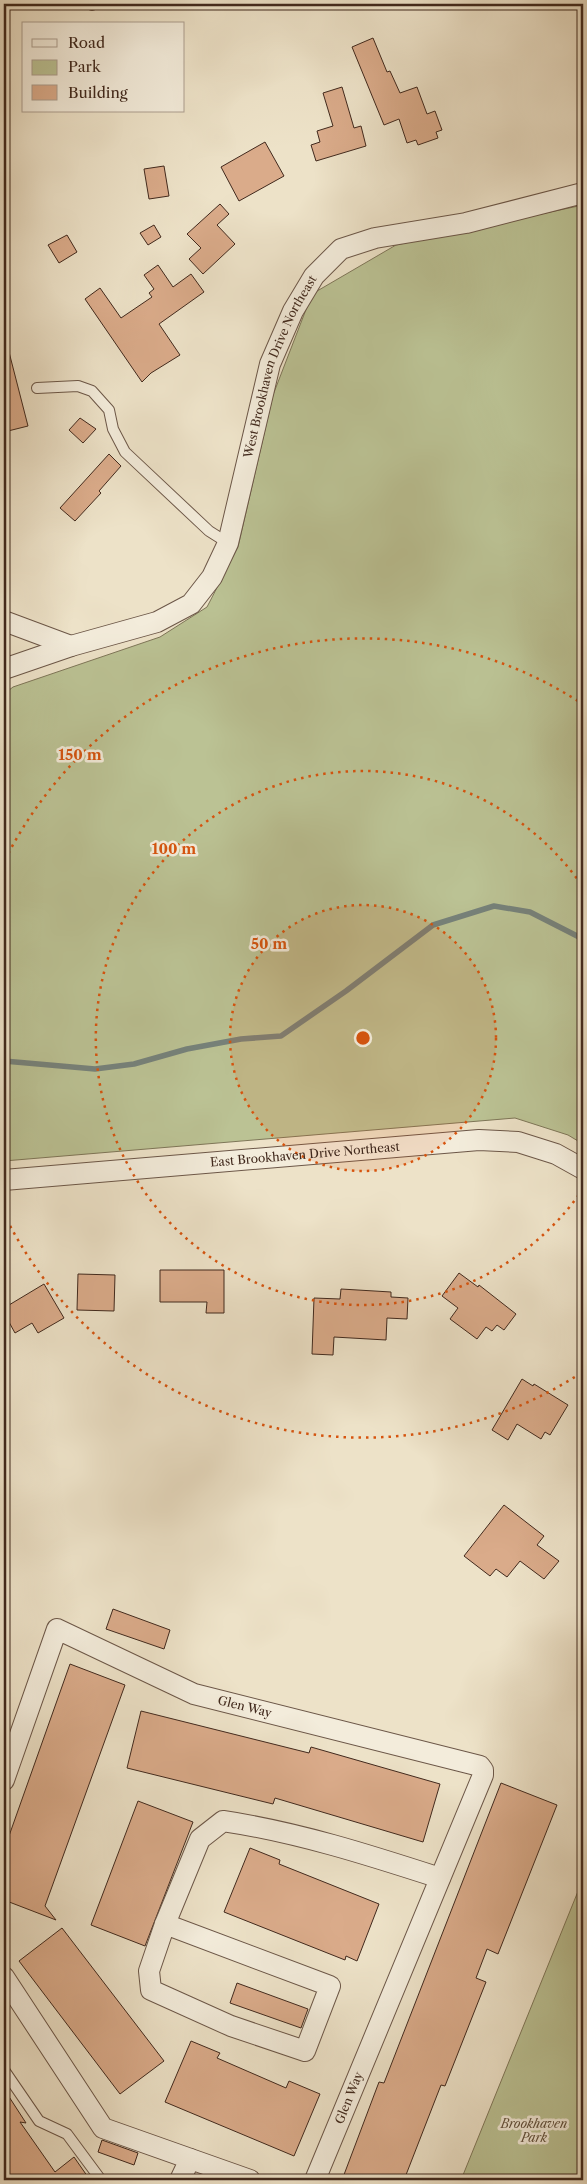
<svg xmlns="http://www.w3.org/2000/svg" width="587" height="2184" font-family="'Libre Caslon Text',serif">
<style>
.green{fill:#bbc294;stroke:#7e7658}
.lines{fill:none;stroke-linecap:round;stroke-linejoin:round}
.stream{stroke:#76827b;stroke-width:5.5}
.building{fill:#daab8a;stroke:#41291d}
.service-casing{stroke:#6c5748;stroke-width:12}
.minor-casing{stroke:#6c5748;stroke-width:22}
.service{stroke:#f3ecdb;stroke-width:10}
.minor{stroke:#f3ecdb;stroke-width:20}
.ring{fill:none;stroke:#d7540e;stroke-width:2.5;stroke-dasharray:2.5 5}
.labels{text-anchor:middle;stroke-width:5;stroke-linejoin:round;paint-order:stroke}
.street-label{font-size:12px;fill:#41291d;stroke:#f3ecdb}
.park-label{font-size:12px;font-style:italic;fill:#604f3b;stroke:#f3ecdb}
.centre{fill:#d7540e;stroke:#f3ecdb;stroke-width:2.5}
.ring-label{font-size:15px;text-anchor:middle;font-weight:bold;fill:#d7540e;stroke:#f3ecdb;stroke-width:5;stroke-linejoin:round;paint-order:stroke}
</style>
<rect width="100%" height="100%" fill="#ede2c8"/>
<filter id="stains"><feTurbulence type="fractalNoise" baseFrequency=".004" numOctaves="4"/><feColorMatrix values="0 0 0 0 .2 0 0 0 0 .09 0 0 0 0 .02 0 0 0 .5 -.17"/></filter>
<radialGradient id="worn" r=".72"><stop offset=".6" stop-color="#630" stop-opacity="0"/><stop offset="1" stop-color="#630" stop-opacity=".3"/></radialGradient>
<path class="green" d="M583,205V1144L568,1135L515,1118L4,1161V694L13,687L160,637L207,607L238,547L273,395L312,294L396,245Z
M583,1879V2180H461Z"/>
<g class="lines">
<path class="stream" d="M4,1061L95,1069L134,1064L187,1049L241,1039L281,1036L346,991L433,925L494,906L530,912L583,939"/>
</g>
<path class="building" d="M373,38L387,72L390,71L400,93L417,87L427,114L435,111L442,130L436,132L438,138L418,145L416,140L407,143L399,119L384,125L352,47Z
M342,87L354,128L361,126L366,146L316,161L311,145L320,142L317,131L333,126L323,93Z
M265,142L284,176L239,201L221,167Z
M164,166L169,196L149,199L144,169Z
M220,204L229,214L217,225L235,244L203,274L189,259L201,248L187,234Z
M154,225L161,237L148,245L140,233Z
M67,235L77,252L59,263L48,245Z
M158,265L173,287L191,274L204,292L159,324L180,355L151,373L142,382L85,299L100,288L121,318L152,297L149,293L154,289L144,275Z
M9,352L28,426L8,431L4,416V353Z
M80,418L96,429L83,443L69,430Z
M109,454L121,466L99,491L101,493L75,521L60,508Z
M160,1270H224V1313H206L207,1302H160Z
M459,1273L478,1287L479,1285L516,1314L504,1330L497,1325L492,1331L486,1327L477,1339L450,1319L458,1308L442,1296Z
M78,1274L115,1275L114,1311L77,1310Z
M44,1284L64,1318L38,1333L32,1323L15,1333L4,1313V1308Z
M341,1289L391,1292V1297L408,1298L407,1319L387,1318L386,1340L334,1337L333,1355L312,1354L314,1298L340,1299Z
M522,1379L533,1386L534,1384L568,1405L550,1435L545,1432L541,1439L517,1424L508,1440L492,1430Z
M504,1505L544,1536L537,1545L559,1561L544,1579L520,1561L507,1577L496,1569L490,1576L464,1556Z
M113,1609L170,1630L164,1649L106,1629Z
M70,1664L125,1685L45,1906L56,1920L4,1900V1850Z
M141,1711L309,1753L311,1747L440,1784L423,1842L275,1798L273,1804L127,1768Z
M501,1783L557,1805L498,1954L487,1949L476,1978L486,1982L445,2086L441,2085L404,2180H342L379,2082L384,2083Z
M138,1801L193,1822L145,1946L91,1925Z
M250,1848L280,1860L279,1864L379,1904L357,1961L346,1956L345,1960L224,1912Z
M62,1928L164,2061L120,2094L19,1961Z
M237,1983L308,2009L301,2028L230,2003Z
M191,2041L220,2053L217,2058L286,2088L289,2081L320,2094L294,2156L165,2102Z
M4,2089L26,2123L20,2122L55,2172L74,2157L90,2180H4Z
M102,2140L138,2153L134,2165L98,2152Z"/>
<g class="lines">
<g class="service-casing">
<path id="service" d="M91,4L92,5
M37,388L78,386L92,391L109,410L113,429L125,452L209,531L228,543
M4,2070L39,2121L67,2134L101,2180"/>
</g>
<g class="minor-casing">
<g id="minor">
<path d="M4,621L71,646"/>
<path id="s1" d="M4,669L71,646L157,622L191,604L212,577L228,543L270,364L293,311L314,276L341,249L375,238L466,223L583,193"/>
<path id="s2" d="M4,1180L479,1140L518,1142L556,1154L583,1169"/>
<path id="s3" d="M4,1780L57,1629L194,1694L480,1766L483,1770V1775L315,2180"/>
<path d="M165,1924L330,1986L305,2051L231,2026L151,1990L149,1971Z"/>
<path d="M165,1924L200,1839L223,1821C297,1832 369,1855 440,1878"/>
<path d="M4,1977L103,2128L250,2180"/>
<path d="M180,2180L190,2159"/>
</g>
</g>
<use href="#service" class="service"/>
<use href="#minor" class="minor"/>
</g>
<circle cx="363" cy="1038" r="133" fill="#d7540e" fill-opacity=".12"/>
<g class="ring">
<circle cx="363" cy="1038" r="133"/>
<path d="M583 1189A267 267 0 1 1 583 887"/>
<path d="M581 1373A400 400 0 0 1 5 1216M5 860A400 400 0 0 1 581 703"/>
</g>
<g class="labels">
<g class="street-label">
<text dy="4" stroke="none"><textPath href="#s1" startOffset="455">West Brookhaven Drive Northeast</textPath></text>
<text dy="4" stroke="none"><textPath href="#s2" startOffset="302">East Brookhaven Drive Northeast</textPath></text>
<text dy="4" stroke="none"><textPath href="#s3" startOffset="364">Glen Way</textPath></text>
<text transform="translate(349 2098) rotate(-68)" y="4">Glen Way</text>
</g>
<g class="park-label">
<text x="534" y="2128">Brookhaven<tspan x="534" dy="14">Park</tspan></text>
</g>
</g>
<circle cx="363" cy="1038" r="8" class="centre"/>
<g class="ring-label">
<text x="80" y="760">150 m</text>
<text x="174" y="854">100 m</text>
<text x="269" y="949">50 m</text>
</g>
<rect width="587" height="2184" fill="none" stroke="#ede2c8" stroke-width="20"/>
<rect x="5" y="5" width="577" height="2174" fill="none" stroke="#41291d" stroke-width="2.5"/>
<rect x="10" y="10" width="567" height="2164" fill="none" stroke="#41291d"/>
<rect x="22" y="22" width="162" height="90" fill="#f3ecdb" stroke="#ac9e8f"/>
<rect x="32" y="39" width="25" height="8" fill="#f3ecdb" stroke="#ac9e8f"/>
<text x="68" y="48" font-size="15" fill="#41291d">Road</text>
<rect x="32" y="60" width="25" height="15" fill="#bbc294" stroke="#ac9e8f"/>
<text x="68" y="72" font-size="15" fill="#41291d">Park</text>
<rect x="32" y="85" width="25" height="15" fill="#daab8a" stroke="#ac9e8f"/>
<text x="68" y="98" font-size="15" fill="#41291d">Building</text>
<rect width="100%" height="100%" filter="url(#stains)"/>
<rect width="100%" height="100%" fill="url(#worn)"/>
</svg>
